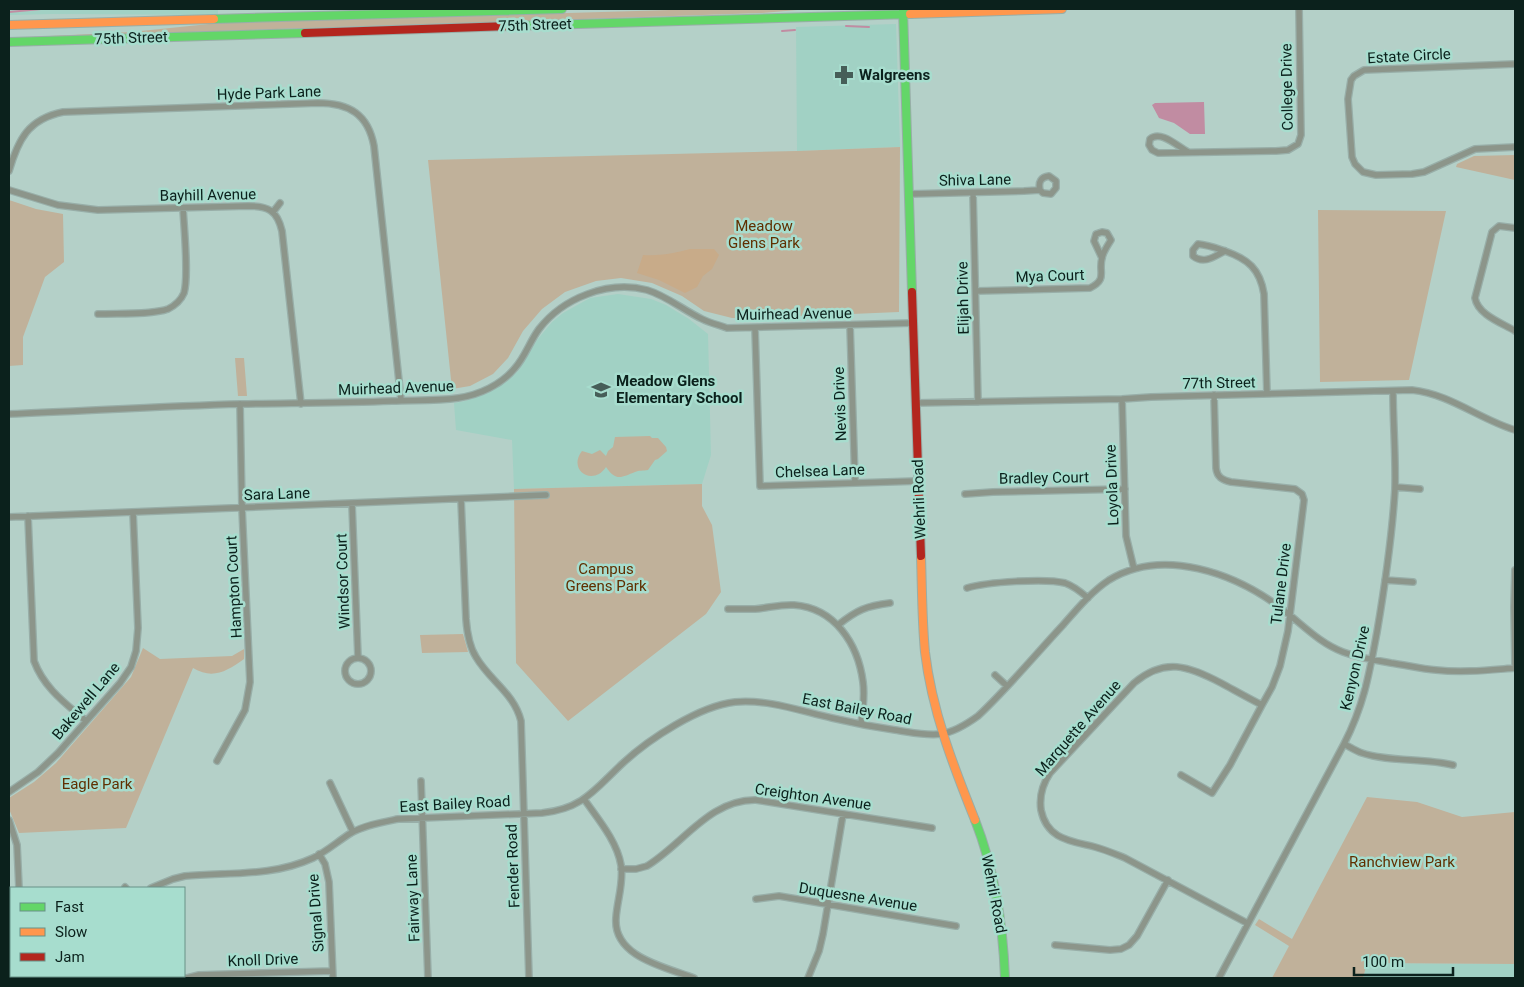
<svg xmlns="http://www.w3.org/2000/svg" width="1524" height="987" font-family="Roboto,sans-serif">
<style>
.built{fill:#a1d1c4}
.green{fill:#c0b19a}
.forest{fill:#c8ab89}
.water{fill:#c18ca2}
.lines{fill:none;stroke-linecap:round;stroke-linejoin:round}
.stream{stroke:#c18ca2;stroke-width:2}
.street-casing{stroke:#98aea8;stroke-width:8}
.fast-casing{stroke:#98aea8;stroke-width:10}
.slow-casing{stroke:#98aea8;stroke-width:10}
.jam-casing{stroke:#98aea8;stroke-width:10}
.street{stroke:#8c958a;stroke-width:5.5}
.fast{stroke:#63d668;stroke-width:8}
.slow{stroke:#ff974d;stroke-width:8}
.jam{stroke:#b3261e;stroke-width:8}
.labels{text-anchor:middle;stroke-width:5;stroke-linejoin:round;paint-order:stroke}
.street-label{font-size:15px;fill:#0b211c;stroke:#a7ddce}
.poi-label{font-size:15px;font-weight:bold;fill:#0b211c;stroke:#a7ddce;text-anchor:start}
.park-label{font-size:15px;fill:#602f01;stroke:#a7ddce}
</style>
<rect width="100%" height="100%" fill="#b4d0c8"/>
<path class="built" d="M9,9H218V15L53,14L9,15Z
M896,24L900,147L797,151L796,27Z
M618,294L651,299L666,305L689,319L708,334L711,455L702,484L514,489L512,440L456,430L454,403L465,401L488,393L507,381L519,370L537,340L552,322L563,313L590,298Z
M1367,963L1515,964V978H1363Z"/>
<path class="green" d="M705,9H809L762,13L9,38L131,32L219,23Z
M900,147L899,312L757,318H732L704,311L682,296L652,283L621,278L596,281L565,292L542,309L523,331L508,358L493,374L470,386L452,389L428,160L797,151Z
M1515,155V180L1456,167L1457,164L1474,156Z
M9,200L36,209L63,214L64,262L45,277L23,337V365L9,366Z
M1318,210L1446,211L1409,380L1320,382Z
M235,358H244L247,396H238Z
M650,436L652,438H658L666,447L667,451L658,459L655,460L648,470C643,471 639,470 635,472C622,477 616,482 606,467C593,487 567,470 582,451L592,454L600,450L606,456L608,451L613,447L615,437Z
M702,484V506L712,525L721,592L706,614L568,721L516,663L514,489Z
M463,634L468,652L422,653L420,635Z
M143,648L160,659L232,656L244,649V659C227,671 213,680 193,668L126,828L19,833L9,809V798L34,782L56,763L131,677Z
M1367,797L1417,802L1462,817L1515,812V964L1367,963L1363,978H1272L1289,946L1255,925L1259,919L1292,939Z"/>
<path class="forest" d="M690,249H714L719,255L712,269L703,276L697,287L685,293L659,280L637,273L643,255C660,256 675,253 690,249Z"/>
<path class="water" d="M1204,102L1205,134H1190L1174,123L1159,118L1152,105L1155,103Z"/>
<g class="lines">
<path class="stream" d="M9,12L41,9H98
M846,26L869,27
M782,31L795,30"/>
<g class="street-casing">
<path id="street" d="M1515,64L1364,70L1354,76L1351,80L1348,99L1352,157L1355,164L1363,172L1376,175L1412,174L1424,172L1475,149L1515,147
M1188,152C1177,146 1161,130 1150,139L1149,145L1152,150L1158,153L1276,151L1288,150L1298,144L1301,135L1299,9
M9,171C18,140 28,119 63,112L318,103C349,103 368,114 374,146L401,400
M9,190L58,205L98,210L248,206C268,206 277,210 282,231L301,404
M973,193L978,402
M909,194L1024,191L1040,190L1043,193L1051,194L1056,188V181L1049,176C1041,177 1038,182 1040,190
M273,212L280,203
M1515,228L1499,226L1492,232L1475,298C1478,315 1502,323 1515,331
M1225,251C1215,256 1204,265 1193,256V250L1198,244C1208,245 1216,248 1225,251C1248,259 1260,269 1264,294L1267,394
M976,291L1090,288C1108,279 1098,272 1102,258C1103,252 1108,245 1111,240L1107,233L1102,232L1096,234L1094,241L1102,258
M98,314C117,313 151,315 168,309C174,306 181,300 184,293C189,276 184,228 183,208
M850,325L855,482
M755,328L760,486L918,481
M1122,399L1126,536L1134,569
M915,403L1122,399L1151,397L1412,390C1450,394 1479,419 1515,430
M9,414C86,411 164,406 241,404C291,403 342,403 392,401C414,400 436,401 458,398C479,395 501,385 515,368C525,357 530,341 539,329C563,298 608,280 647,290C667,296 683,310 702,319C710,323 719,325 727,328L913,323
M1395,487L1420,489
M965,494L993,492L1125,489
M461,499L466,619C467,632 469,646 476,657C490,681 514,693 521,721L529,978
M352,504L358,657
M28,516L34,661C44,688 65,703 86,721
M9,517L546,495
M1515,570L1514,607L1515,664
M1385,580L1413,582
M967,588C987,582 1045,578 1065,583C1074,586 1081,592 1088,598
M728,609C737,609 747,609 755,609C768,608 781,604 794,605C835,608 858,644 863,682C865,696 863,710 861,724
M838,625C857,610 866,606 890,603
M345 671a13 13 0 1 1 26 0a13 13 0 1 1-26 0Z
M995,675L1007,686
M1344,744C1350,747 1356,751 1362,753C1389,762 1424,758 1453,765
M217,761L245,710L250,682L242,508L240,404
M1181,775L1212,793L1230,765L1262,705L1272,687L1280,666L1288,631L1304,500L1302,494L1295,489L1231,482C1222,480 1217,477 1216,468L1214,395
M421,781L428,978
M330,783L353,832
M9,792L38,772L58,753L120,683L131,667L136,651L138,628L133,512
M584,799C598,819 617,841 621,865C624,882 617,901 616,918C613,957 665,967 694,978
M9,820L17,845L19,888
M319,854L325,864L329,882L333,978
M621,869H636L647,866C683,844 710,799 756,800L932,828
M125,887L126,888
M151,888L173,879L185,876C228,872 272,877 313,858C326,852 338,841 351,833C365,825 383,822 398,819L542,813C583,809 595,789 623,763C649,739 699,706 735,702C768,699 800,711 832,718C853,723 874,727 895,730C910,732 925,736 941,734C954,732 967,724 978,716C1008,688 1035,655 1063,625C1077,609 1091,592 1109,580C1163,547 1235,573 1282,609C1302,624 1319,643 1343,652C1359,658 1375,660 1391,663C1406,665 1421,669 1436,670C1463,673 1489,670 1515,668
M756,899L779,896L956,926
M1247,923L1125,858C1115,854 1106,850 1095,847C1072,841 1047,840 1041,810C1039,796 1042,785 1050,773L1134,683C1165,657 1188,666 1221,683C1234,690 1248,698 1262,705
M9,944H11
M1055,945L1110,950L1121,949L1129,945L1137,936L1168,880
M60,976V978
M156,976L159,978
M187,978L199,975L332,971
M808,978L819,951L823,934L843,814
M1219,978L1344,744C1364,705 1369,675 1377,632C1385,585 1392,537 1395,489C1396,457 1393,423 1393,391"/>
</g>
<g class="fast-casing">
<path id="fast" d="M903,10L912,292
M214,19L562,9
M510,26L910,14
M9,42L305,33
M975,820C995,871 1003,924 1005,978"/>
</g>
<g class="slow-casing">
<path id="slow" d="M910,14L1062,9
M9,25L214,19
M921,556C922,587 922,620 925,652C932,711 953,765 975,820"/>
</g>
<g class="jam-casing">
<path id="jam" d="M305,33L510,26
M912,292L921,556"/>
</g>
<use href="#street" class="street"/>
<use href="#fast" class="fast"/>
<use href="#slow" class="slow"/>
<use href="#jam" class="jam"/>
</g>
<defs>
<g id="pharmacy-bare" transform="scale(1.5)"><path d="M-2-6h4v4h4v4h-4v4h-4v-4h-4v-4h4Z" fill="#465e58" stroke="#a7ddce" stroke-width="2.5" paint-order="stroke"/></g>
<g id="school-bare" transform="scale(1.5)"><path d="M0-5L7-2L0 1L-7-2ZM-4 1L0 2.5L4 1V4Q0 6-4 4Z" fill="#465e58" stroke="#a7ddce" stroke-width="2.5" paint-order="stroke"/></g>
</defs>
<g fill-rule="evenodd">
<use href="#pharmacy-bare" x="844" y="75"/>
<use href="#school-bare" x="601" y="390"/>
</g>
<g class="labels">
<g class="street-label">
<text transform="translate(535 25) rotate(-2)" y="5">75th Street</text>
<text transform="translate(131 38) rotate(-2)" y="5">75th Street</text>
<text transform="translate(1409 56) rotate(-3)" y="5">Estate Circle</text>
<text transform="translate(1287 87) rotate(-91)" y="5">College Drive</text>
<text transform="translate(269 93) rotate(-2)" y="5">Hyde Park Lane</text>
<text transform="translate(975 180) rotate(-1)" y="5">Shiva Lane</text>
<text transform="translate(208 195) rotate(-1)" y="5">Bayhill Avenue</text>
<text transform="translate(1050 276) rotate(-2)" y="5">Mya Court</text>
<text transform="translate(963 298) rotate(-91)" y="5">Elijah Drive</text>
<text transform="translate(794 314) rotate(-1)" y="5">Muirhead Avenue</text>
<text transform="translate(1219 383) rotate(-1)" y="5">77th Street</text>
<text transform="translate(396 388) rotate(-2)" y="5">Muirhead Avenue</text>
<text transform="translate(840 404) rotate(-92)" y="5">Nevis Drive</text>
<text transform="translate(820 471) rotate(-2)" y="5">Chelsea Lane</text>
<text transform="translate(1044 478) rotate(-1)" y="5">Bradley Court</text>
<text transform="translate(1112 485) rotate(-92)" y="5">Loyola Drive</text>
<text transform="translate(277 494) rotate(-2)" y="5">Sara Lane</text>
<text transform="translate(919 499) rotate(-92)" y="5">Wehrli Road</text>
<text transform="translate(343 581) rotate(-92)" y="5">Windsor Court</text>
<text transform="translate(1281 584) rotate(-83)" y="5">Tulane Drive</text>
<text transform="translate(234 587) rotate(-93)" y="5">Hampton Court</text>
<text transform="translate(1355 668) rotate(-77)" y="5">Kenyon Drive</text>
<text transform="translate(86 701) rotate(-50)" y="5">Bakewell Lane</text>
<text transform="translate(857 709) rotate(11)" y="5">East Bailey Road</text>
<text transform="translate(1078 728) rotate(-49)" y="5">Marquette Avenue</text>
<text transform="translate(813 797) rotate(8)" y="5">Creighton Avenue</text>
<text transform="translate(455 804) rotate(-3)" y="5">East Bailey Road</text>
<text transform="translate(513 866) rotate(-92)" y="5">Fender Road</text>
<text transform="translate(994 894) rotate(79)" y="5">Wehrli Road</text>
<text transform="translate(858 897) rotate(9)" y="5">Duquesne Avenue</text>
<text transform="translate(413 898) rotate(-92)" y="5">Fairway Lane</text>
<text transform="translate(316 913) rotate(-94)" y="5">Signal Drive</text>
<text transform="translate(263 960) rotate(-2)" y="5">Knoll Drive</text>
</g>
<g class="poi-label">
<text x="859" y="80">Walgreens</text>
<text x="616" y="386">Meadow Glens<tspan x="616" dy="17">Elementary School</tspan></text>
</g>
<g class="park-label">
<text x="764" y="231">Meadow<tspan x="764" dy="17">Glens Park</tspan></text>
<text x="606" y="574">Campus<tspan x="606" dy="17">Greens Park</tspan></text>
<text x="97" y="789">Eagle Park</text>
<text x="1402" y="867">Ranchview Park</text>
</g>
</g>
<rect width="1524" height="987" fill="none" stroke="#0b211c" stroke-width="20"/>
<rect x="10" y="887" width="175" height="90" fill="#a7ddce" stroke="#699287"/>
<rect x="20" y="903" width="25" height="8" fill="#63d668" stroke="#699287"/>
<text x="55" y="912" font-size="15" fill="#0b211c">Fast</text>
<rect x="20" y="928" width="25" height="8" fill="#ff974d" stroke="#699287"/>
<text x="55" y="937" font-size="15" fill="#0b211c">Slow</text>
<rect x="20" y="953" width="25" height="8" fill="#b3261e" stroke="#699287"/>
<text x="55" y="962" font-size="15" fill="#0b211c">Jam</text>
<path d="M1354 967v8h99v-8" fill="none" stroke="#0b211c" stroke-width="2.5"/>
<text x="1362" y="967" font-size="15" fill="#0b211c" stroke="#a7ddce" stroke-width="4" paint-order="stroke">100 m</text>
</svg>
